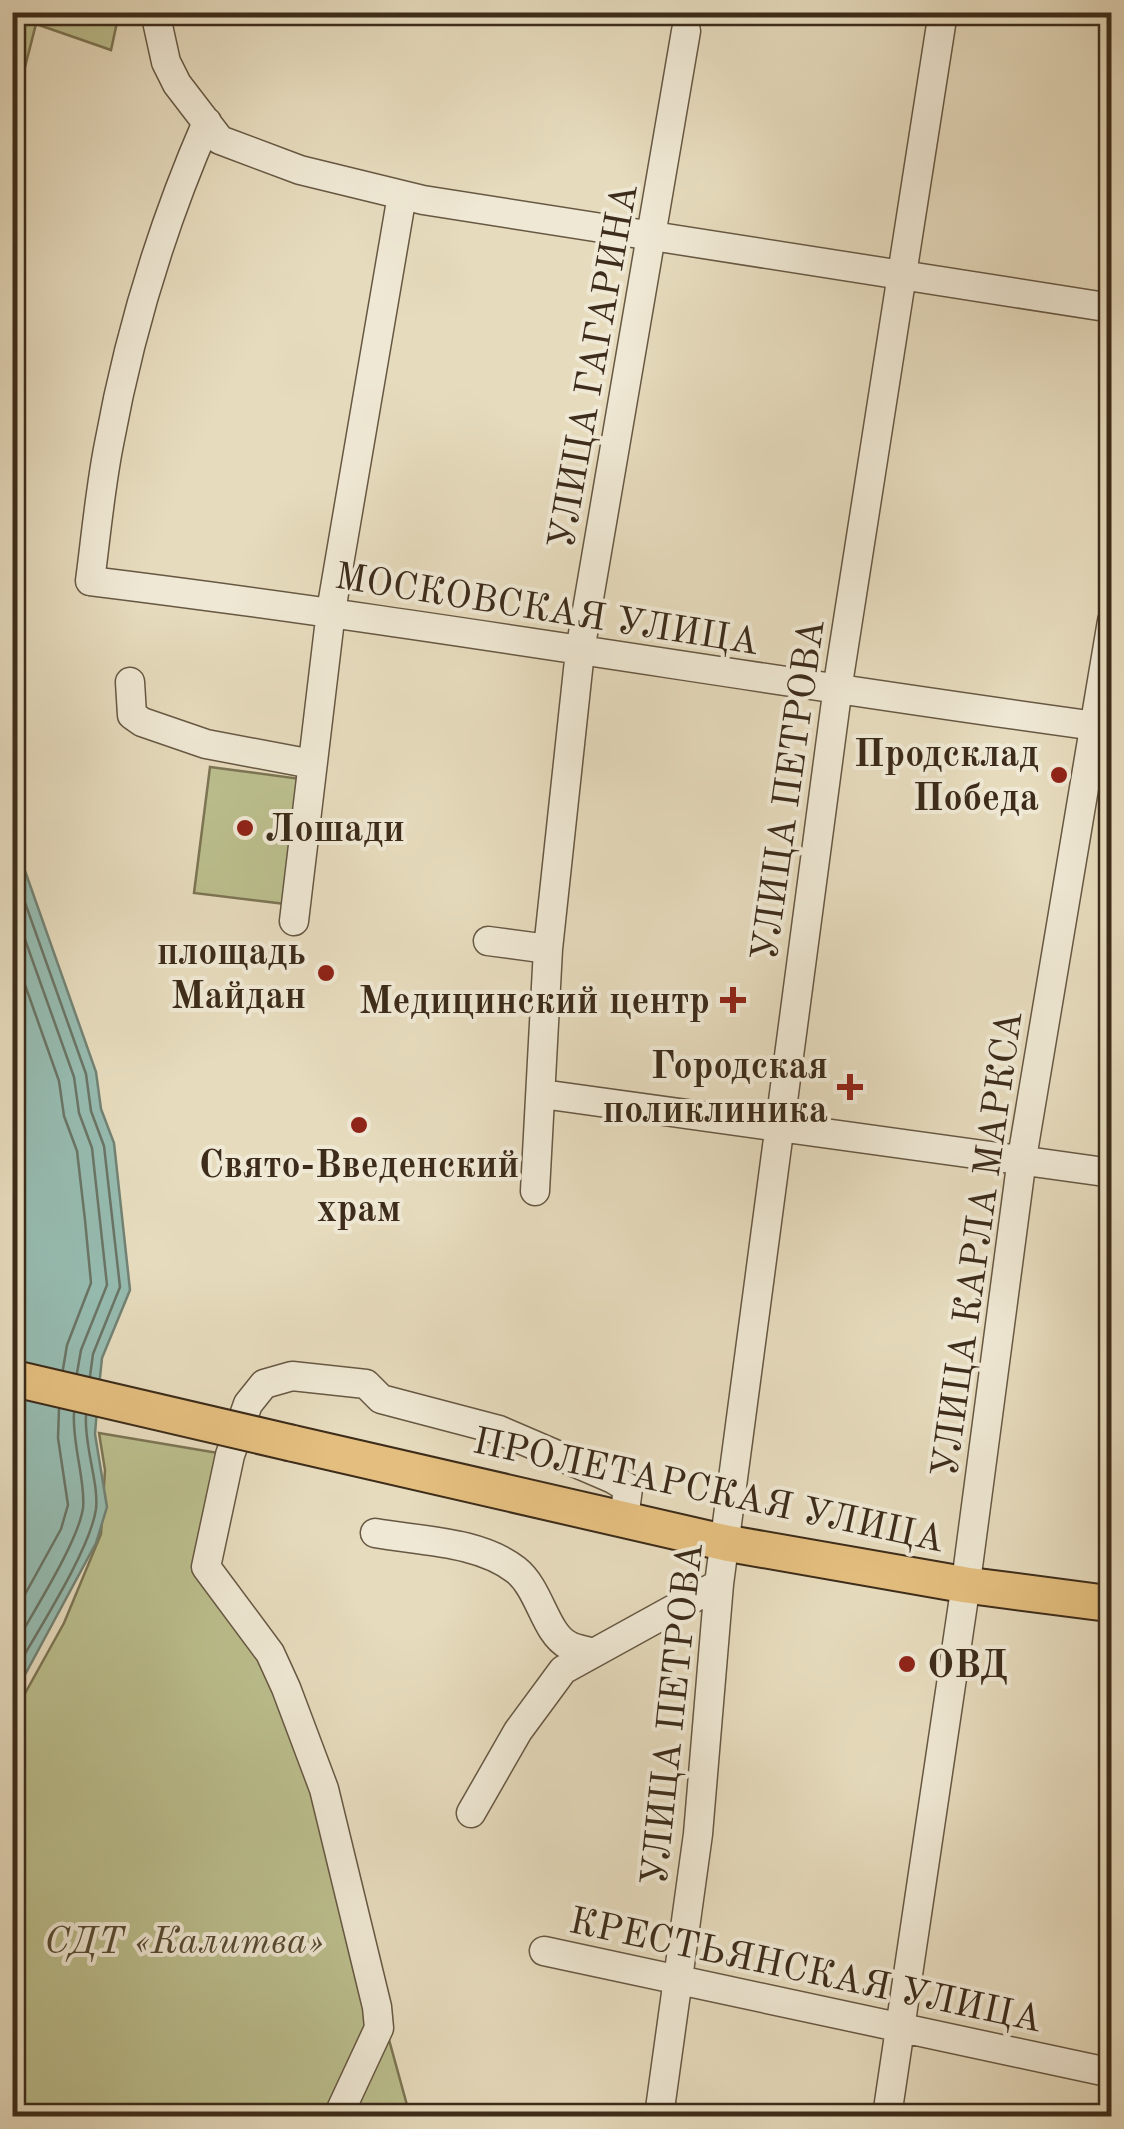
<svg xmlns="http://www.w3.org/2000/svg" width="1124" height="2129" font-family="'Old Standard TT',serif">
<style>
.green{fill:#bbbe8d;stroke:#7c7554;stroke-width:2.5}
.water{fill:#96bbb0;stroke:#728274;stroke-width:2.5}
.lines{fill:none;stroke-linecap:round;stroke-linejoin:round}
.shore{stroke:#6a7465;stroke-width:2.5}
.minor-casing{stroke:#675843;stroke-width:31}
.major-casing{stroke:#3d2c1a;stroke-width:39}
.minor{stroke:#efe8d4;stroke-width:28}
.major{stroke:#e3be7e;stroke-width:35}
.major-bridge-casing{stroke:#3d2c1a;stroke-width:39;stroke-linecap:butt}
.major-bridge{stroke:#e3be7e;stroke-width:35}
.poi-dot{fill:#8f2418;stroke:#efe8d4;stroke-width:4}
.labels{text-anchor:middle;stroke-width:8;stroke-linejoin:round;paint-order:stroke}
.street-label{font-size:38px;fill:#3d2c1a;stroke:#efe8d4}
.poi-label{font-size:38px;font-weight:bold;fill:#3d2c1a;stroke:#efe8d4;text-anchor:end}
.park-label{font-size:38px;font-style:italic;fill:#564931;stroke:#efe8d4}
</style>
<rect width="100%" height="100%" fill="#e6dbbd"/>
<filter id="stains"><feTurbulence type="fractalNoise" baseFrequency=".002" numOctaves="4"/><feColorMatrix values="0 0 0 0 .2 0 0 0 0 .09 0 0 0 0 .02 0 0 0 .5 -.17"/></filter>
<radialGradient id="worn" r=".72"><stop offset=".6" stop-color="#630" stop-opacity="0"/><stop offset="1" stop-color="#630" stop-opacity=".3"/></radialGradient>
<path class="green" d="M13,12H119V13L111,50L36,24L13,114Z
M210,767L301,779L286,904L194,893Z
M99,1433L230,1455L206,1567L267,1646L350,1898L410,2116H13V1715L64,1623L101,1534L105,1470Z"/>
<path class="water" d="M12,834L96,1072L101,1109L114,1143L130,1290L102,1358L98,1396L95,1434L107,1507L96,1543L13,1697Z"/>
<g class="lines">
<path class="shore" d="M12,866L86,1074L91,1111L104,1146L120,1287L93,1354L90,1376
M12,903L74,1077L79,1113L92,1148L107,1285L81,1350L77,1373
M12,948L59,1081L64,1116L77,1151L85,1220L91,1283L67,1345L63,1369
M12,1618L61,1529L68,1505L58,1438L59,1409
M12,1650C31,1615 78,1543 83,1508C86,1483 72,1444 74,1413
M12,1676C35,1635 90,1551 96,1509C99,1483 84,1446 86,1416"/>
<g class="minor-casing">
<path id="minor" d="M155,12L166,62L177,84L220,140L300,170L423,200L1112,308
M207,122C162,225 129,334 109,444C100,489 96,536 90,581C431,623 770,682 1110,728
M130,682L132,715L142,722L206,744L312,764
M294,921L331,611L402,195
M488,941L548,949
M542,1094L1112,1173
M535,1191L548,949L580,651L686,31
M375,1533C420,1541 479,1541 516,1570C540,1589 545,1633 568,1645C574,1649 583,1650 590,1652
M471,1813L518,1731L563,1670L719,1584
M544,1951L1112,2073
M338,2116L379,2028L377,2007L324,1789L286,1688L270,1653L206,1567L230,1455L248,1404L264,1384L292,1376L366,1384L381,1399L499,1430L613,1479L628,1488L624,1519
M659,2116L698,1834L719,1584L840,671L943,12
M887,2116L964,1597L1022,1158L1112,621"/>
</g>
<g class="major-casing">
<path id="major" d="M291,1443L726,1543L966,1585L1112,1604"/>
</g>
<use href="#minor" class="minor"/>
<use href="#major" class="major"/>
<g class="major-bridge-casing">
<path id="major-bridge" d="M12,1378L291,1443"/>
</g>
<use href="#major-bridge" class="major-bridge"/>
</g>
<g class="poi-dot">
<circle cx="1059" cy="775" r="10"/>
<circle cx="245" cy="828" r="10"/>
<circle cx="326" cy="973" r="10"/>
<path d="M728 985h10v10h10v10h-10v10h-10v-10h-10v-10h10z"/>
<path d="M845 1072h10v10h10v10h-10v10h-10v-10h-10v-10h10z"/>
<circle cx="359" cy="1125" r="10"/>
<circle cx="907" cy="1664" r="10"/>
</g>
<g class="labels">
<g class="street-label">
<text transform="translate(592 366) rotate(-80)" y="13">УЛИЦА ГАГАРИНА</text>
<text transform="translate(547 608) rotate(9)" y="13">МОСКОВСКАЯ УЛИЦА</text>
<text transform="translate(787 790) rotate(-82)" y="13">УЛИЦА ПЕТРОВА</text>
<text transform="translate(976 1244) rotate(-82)" y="13">УЛИЦА КАРЛА МАРКСА</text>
<text transform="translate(709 1489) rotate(12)" y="13">ПРОЛЕТАРСКАЯ УЛИЦА</text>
<text transform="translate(671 1714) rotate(-84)" y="13">УЛИЦА ПЕТРОВА</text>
<text transform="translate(806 1969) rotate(12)" y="13">КРЕСТЬЯНСКАЯ УЛИЦА</text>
</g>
<g class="poi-label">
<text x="1039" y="766">Продсклад<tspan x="1039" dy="44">Победа</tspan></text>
<text x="265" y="841" text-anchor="start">Лошади</text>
<text x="306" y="964">площадь<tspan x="306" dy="44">Майдан</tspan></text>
<text x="710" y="1013">Медицинский центр</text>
<text x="828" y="1078">Городская<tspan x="828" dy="44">поликлиника</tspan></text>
<text x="359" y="1177" text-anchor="middle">Свято-Введенский<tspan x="359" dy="44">храм</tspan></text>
<text x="927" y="1677" text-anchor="start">ОВД</text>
</g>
<g class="park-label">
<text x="184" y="1953">СДТ «Калитва»</text>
</g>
</g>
<rect width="1124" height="2129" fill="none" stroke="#e6dbbd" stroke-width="50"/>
<rect x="15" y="15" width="1094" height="2099" fill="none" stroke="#3d2c1a" stroke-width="5"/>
<rect x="25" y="25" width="1074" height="2079" fill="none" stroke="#3d2c1a" stroke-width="2.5"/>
<rect width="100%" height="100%" filter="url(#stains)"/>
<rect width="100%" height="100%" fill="url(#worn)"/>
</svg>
